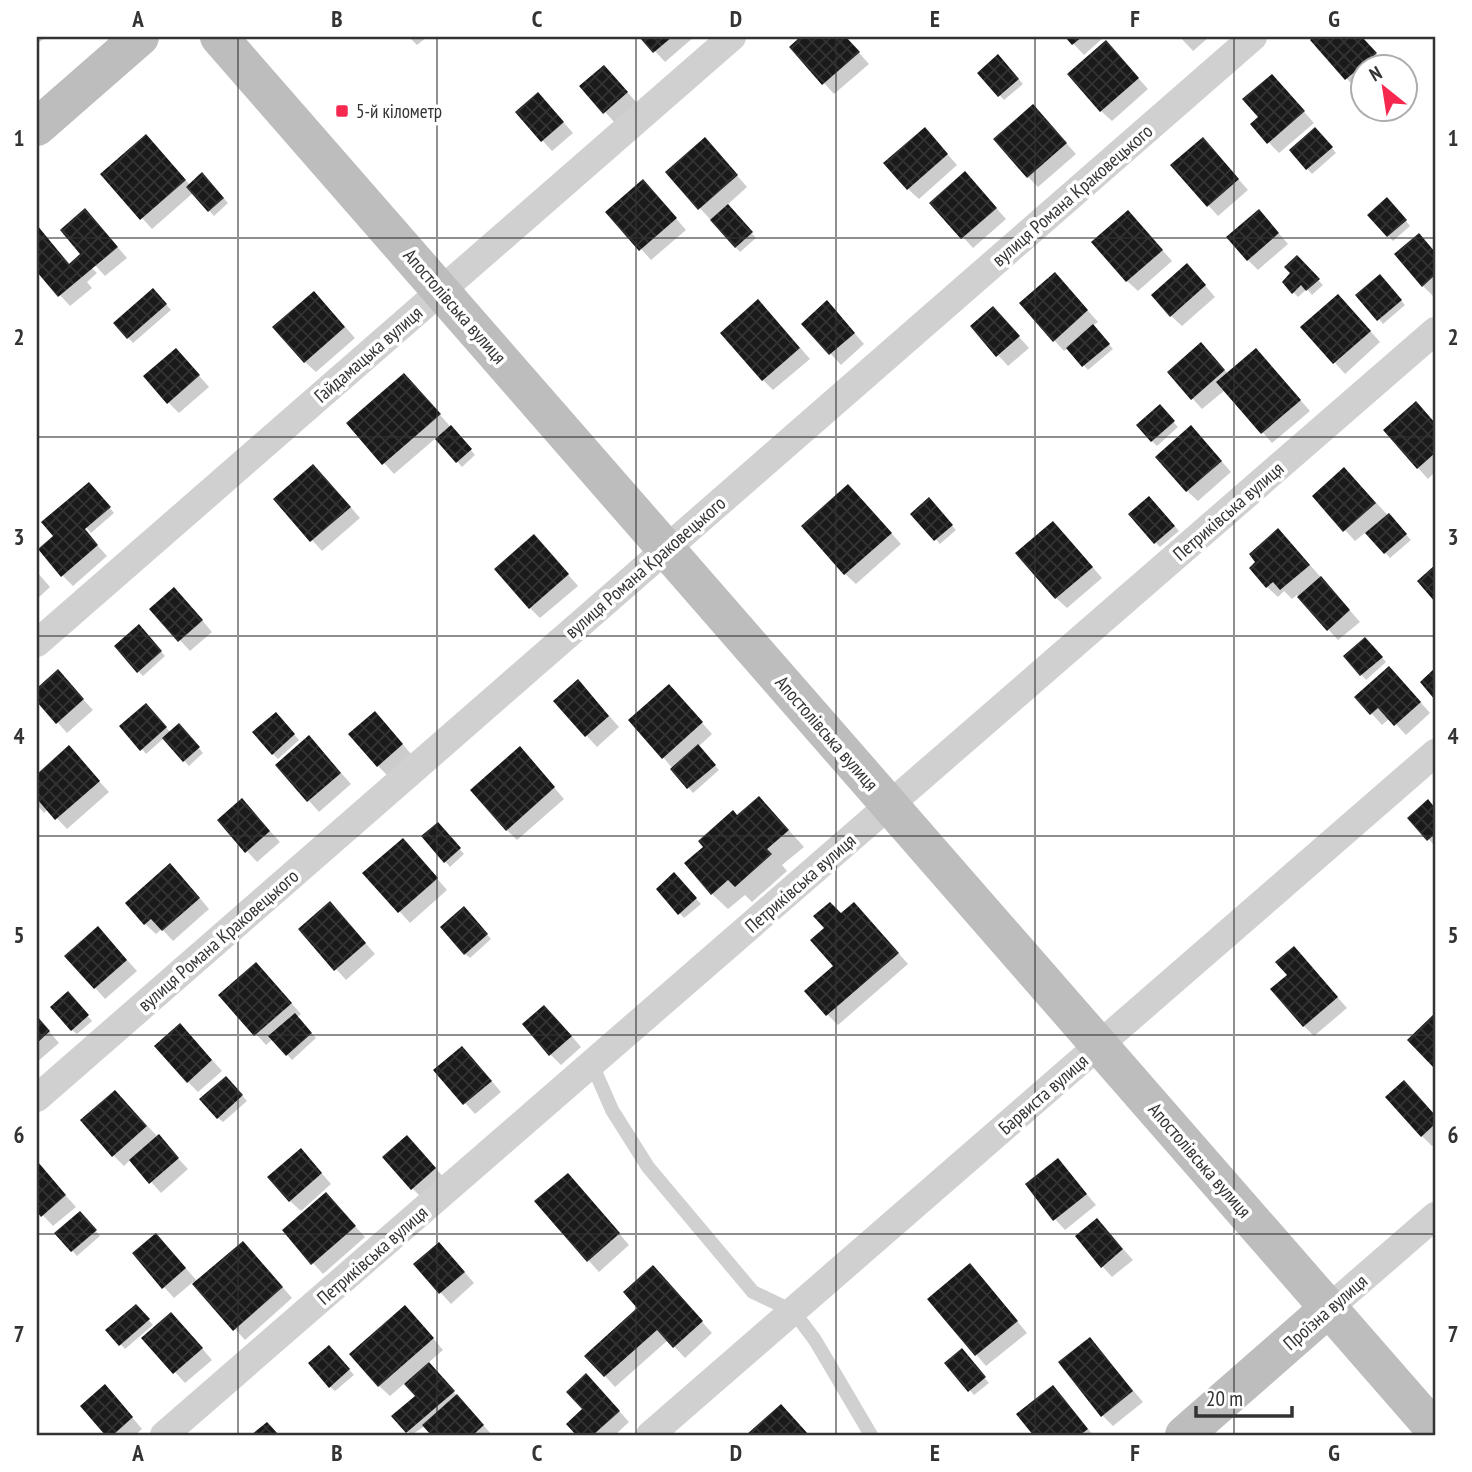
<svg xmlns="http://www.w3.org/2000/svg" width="1472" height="1472" font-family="'PT Sans Narrow',sans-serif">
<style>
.shadow{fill:#0003}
.building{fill:url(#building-cross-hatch)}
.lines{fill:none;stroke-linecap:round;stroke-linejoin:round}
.lane{stroke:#d0d0d0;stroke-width:14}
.street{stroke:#d0d0d0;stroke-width:28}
.secondary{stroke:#bdbdbd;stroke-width:38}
.grid{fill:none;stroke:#333;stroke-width:2;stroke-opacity:0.55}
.poi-dot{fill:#f6284f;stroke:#fff;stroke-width:2.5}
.labels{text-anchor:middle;stroke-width:7;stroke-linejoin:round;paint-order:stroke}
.poi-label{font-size:19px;fill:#333;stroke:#fff;text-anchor:start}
.street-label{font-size:19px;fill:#333;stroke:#fff}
.neatline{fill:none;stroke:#333;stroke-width:2.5}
.grid-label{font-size:23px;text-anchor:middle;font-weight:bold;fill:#333}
</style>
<defs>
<pattern id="building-cross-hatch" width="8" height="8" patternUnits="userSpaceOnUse" patternTransform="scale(1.75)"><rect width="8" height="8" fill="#1a1a1a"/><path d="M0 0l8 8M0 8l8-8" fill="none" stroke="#333"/></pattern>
</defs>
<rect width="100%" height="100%" fill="#fff"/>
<path class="shadow" d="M37,37H46L37,44Z
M409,37H427L417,45Z
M642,37H694L665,62Z
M803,37H845L869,64L834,94L791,47Z
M1067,37H1104L1084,55Z
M1180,37H1209L1193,51Z
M1316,37H1361L1386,65L1364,66V84L1357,90L1312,40Z
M1116,53L1148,89L1112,121L1101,111Z
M1002,61L1023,84L1004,100L979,73Z
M614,77L637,103L615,123L605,112Z
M1282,87L1314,123L1279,153L1252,125Z
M548,105L573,133L552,151L542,140Z
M1043,117L1076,154L1038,187L1028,177Z
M1320,134L1336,153L1312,174L1291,151Z
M935,140L957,165L919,199L908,189Z
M156,147L190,185L207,179L228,203L214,216L193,193L152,229L102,174Z
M715,150L747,187L727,205L756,238L740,252L667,172Z
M1213,150L1248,190L1218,216L1208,205Z
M975,184L1006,219L973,248L932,203Z
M653,192L686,230L651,260L608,212Z
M1392,204L1410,226L1393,241L1369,215Z
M95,221L127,258L105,276L63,230Z
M1269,222L1288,244L1258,270L1248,260Z
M1138,223L1172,261L1138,291L1127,281Z
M37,228L71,265L80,257L97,273L87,282L92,288L70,306L37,270Z
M1429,245L1435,253L1433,296L1423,286Z
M1297,258L1323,285L1312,295L1307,289L1298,297L1284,282L1293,274Z
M1197,276L1215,297L1182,326L1171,316Z
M1384,281L1405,305L1383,324L1379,319Z
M1065,285L1098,322L1092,326L1113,349L1088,370L1068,348L1064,351L1054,340Z
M158,295L171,310L133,343L115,323Z
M324,303L355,338L316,372L305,362Z
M1349,307L1380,342L1345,374L1303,327Z
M769,312L810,359L773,390L763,380Z
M837,313L864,344L841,365L803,324Z
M1003,319L1029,348L1008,366L998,355Z
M1212,355L1228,374L1266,361L1310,411L1272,443L1225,390L1202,409L1192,398Z
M186,361L209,387L179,413L168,402Z
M414,385L475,455L462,467L436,438L394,474L349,424Z
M1160,407L1178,427L1157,446L1152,441Z
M1427,414L1435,423V472L1428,479L1418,468Z
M1201,438L1231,472L1198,501L1187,491Z
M324,476L360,518L322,551L275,499Z
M1355,480L1411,540L1390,558L1366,532L1355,541L1314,496Z
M94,489L114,513L91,533L84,525L81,527L107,556L73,586L63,576L56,536Z
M859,497L901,544L856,584L845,574Z
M928,500L956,530L940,544L913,514Z
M1154,503L1179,531L1160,547L1155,542Z
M1063,533L1102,578L1067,608L1056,598Z
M1289,541L1360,622L1338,640L1297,595L1292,599L1284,591L1278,597L1267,587Z
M544,547L578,586L540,618L530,608Z
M37,572L50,587L37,599Z
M185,600L212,632L190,651L152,610Z
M143,631L165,656L143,676L138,671Z
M1370,644L1386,662L1366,680L1345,656Z
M58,672L93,710L67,733L37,699V690Z
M1400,679L1430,713L1406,735L1390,718L1382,725L1357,697Z
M588,692L619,727L597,747L555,701Z
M679,697L712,734L698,747L719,770L693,793L663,757Z
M151,710L171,733L184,730L203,753L189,766L164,738L146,754L142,749Z
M276,714L299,740L278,759L273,754Z
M385,724L412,755L388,776L378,766Z
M69,748L109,792L67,829L48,809L44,813L37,805V776Z
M319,748L351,784L319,812L277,765Z
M530,759L564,799L517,840L507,830Z
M1428,802L1435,810L1433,844L1409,818Z
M252,811L280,842L257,862L247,851Z
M775,815L804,847L782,865L787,871L752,902L745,895L728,909L712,894L737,818Z
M442,829L464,854L450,867L423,836Z
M413,851L447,890L410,923L365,873Z
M674,875L701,904L684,918L658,889Z
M181,876L209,909L173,941L162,929L156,934L145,924Z
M468,913L491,939L470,958L465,954Z
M340,914L375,954L346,980L301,930Z
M841,915H865L908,964L838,1025L828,1015Z
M108,939L137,971L105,999L67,956Z
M1304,959L1347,1008L1314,1036L1304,1026Z
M266,975L301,1014L297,1017L316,1038L292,1060L273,1039L266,1045L256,1034Z
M72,998L92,1021L77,1034L72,1030Z
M37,1017L59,1043L37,1062Z
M555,1017L581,1047L561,1065L550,1054Z
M191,1036L222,1071L198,1092L188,1082Z
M472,1058L501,1092L475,1114L435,1070Z
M231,1083L247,1101L223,1122L218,1118Z
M1415,1093L1435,1116V1144L1432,1146L1422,1136Z
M126,1103L188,1169L161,1193L131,1159L124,1166L113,1155Z
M418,1148L445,1179L423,1199L412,1188Z
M1058,1160L1096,1205L1065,1230L1055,1219Z
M311,1161L331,1184L301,1211L290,1201Z
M38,1165L76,1207L53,1226L37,1209Z
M578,1185L629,1245L599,1272L536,1202Z
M336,1205L365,1237L323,1274L313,1263Z
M85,1218L100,1236L77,1256L57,1234Z
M1097,1220L1133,1260L1112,1277L1102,1266Z
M166,1246L198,1282L253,1253L292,1298L245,1340L193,1282L174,1298L134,1254Z
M449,1254L474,1283L451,1304L415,1264Z
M980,1276L1027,1333L986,1366L929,1299Z
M663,1278L712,1333L685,1358L668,1340L615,1387L587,1356L640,1308Z
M136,1306L153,1325L125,1349L108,1331Z
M416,1318L443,1350L428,1363L492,1435H433L425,1426L411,1435L394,1416L417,1396L405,1383L390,1396L379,1386Z
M182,1325L212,1360L185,1383L144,1338Z
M1090,1339L1143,1402L1113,1426L1103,1416Z
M334,1352L354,1375L335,1391L330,1387Z
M966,1356L989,1383L974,1395L947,1363Z
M597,1386L629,1422L615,1435H578L568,1424L584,1409Z
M1052,1387L1063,1397L1093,1435H1035L1018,1414Z
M115,1397L142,1429L135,1435H107L82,1407Z"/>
<path class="building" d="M639,37H672L653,53Z
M800,37H846L860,52L822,85L789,47Z
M1065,37H1082L1072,45Z
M1313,37H1362L1377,53L1345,80L1310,40Z
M1106,40L1139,78L1100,112L1067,74Z
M998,54L1019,79L998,97L977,73Z
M604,65L628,92L603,114L579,86Z
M1272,74L1305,111L1267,144L1250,124L1258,117L1242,99Z
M538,92L564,122L541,142L515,112Z
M1033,104L1067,143L1027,178L993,139Z
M925,127L948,154L907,190L883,163Z
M1315,127L1333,147L1306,170L1289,150Z
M146,134L186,180L140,220L100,174Z
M705,137L738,175L698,210L665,172Z
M1203,137L1239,179L1207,207L1170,165Z
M965,171L997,208L961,239L929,203Z
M202,172L224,198L208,212L186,187Z
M643,179L677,218L639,251L605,212Z
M1387,197L1407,220L1387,237L1367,215Z
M728,204L753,232L735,248L710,220Z
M85,208L118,247L58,297L37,272V225L69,264L80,254L60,230Z
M1259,209L1279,233L1247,261L1226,237Z
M1128,210L1163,250L1126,282L1091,242Z
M1419,233L1435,252V275L1422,287L1394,254Z
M1297,255L1320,279L1306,291L1301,285L1292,294L1282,282L1290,273L1284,267Z
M1187,263L1206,285L1170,317L1151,295Z
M1055,272L1088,310L1053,342L1019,303Z
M1380,274L1402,300L1377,321L1355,295Z
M153,288L167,304L127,339L113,323Z
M314,291L345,327L304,363L272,327Z
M1338,294L1371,331L1333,364L1300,327Z
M758,299L800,348L762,381L720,333Z
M827,300L855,333L829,355L801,324Z
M993,306L1020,336L996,357L970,326Z
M1093,324L1110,344L1082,367L1066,348Z
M1201,342L1225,370L1191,400L1167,372Z
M176,348L200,375L167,404L143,376Z
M1256,348L1301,400L1261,434L1216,382Z
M404,373L441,414L382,465L346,423Z
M1416,401L1435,423V453L1417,469L1383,430Z
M1160,404L1175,421L1151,442L1136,425Z
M451,425L472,449L456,463L435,439Z
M1191,425L1222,461L1186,492L1155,457Z
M313,464L351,507L310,542L273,499Z
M1344,467L1376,503L1343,532L1312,496Z
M89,482L111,507L85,529L98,545L61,577L38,549L53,536L41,522Z
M848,484L892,533L844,575L801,526Z
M1149,496L1175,526L1154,544L1128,514Z
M929,497L953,525L934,541L910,514Z
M1389,513L1407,534L1384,554L1365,533Z
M1053,521L1093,567L1055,599L1015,553Z
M1278,528L1310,565L1280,590L1273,582L1266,588L1249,568L1255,562L1249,554Z
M534,534L569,574L529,609L494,569Z
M1435,565V602L1417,581Z
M1321,576L1350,610L1327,631L1297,597Z
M174,587L203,620L178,642L149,609Z
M139,624L162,651L137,673L114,646Z
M1365,637L1383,657L1360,676L1343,656Z
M1389,666L1421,702L1394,726L1378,708L1370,715L1354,697Z
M1435,668V700L1420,682Z
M58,669L84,699L56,724L37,702V688Z
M578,679L609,716L585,737L553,701Z
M669,684L703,722L662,759L628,720Z
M146,703L167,727L140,751L119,726Z
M375,711L403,744L377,767L348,734Z
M276,712L295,734L272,755L252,732Z
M179,723L200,747L183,762L162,738Z
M309,735L341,773L307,802L275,765Z
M698,744L716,765L687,789L670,769Z
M69,745L100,781L55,820L37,799V774Z
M520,746L555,787L506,831L470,790Z
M759,796L789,830L767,849L772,854L735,887L728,880L711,895L684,863L703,847L698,841L733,810L737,815Z
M242,798L270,831L245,853L217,820Z
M1428,799L1435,808V834L1427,841L1407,818Z
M438,822L461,848L444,863L421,836Z
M403,838L438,878L398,913L362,873Z
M170,863L200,898L162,931L151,919L144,925L125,903Z
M674,872L697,898L678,915L656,889Z
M330,901L366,943L334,971L298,929Z
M830,902L841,913L854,902L899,953L826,1016L804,991L833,966L810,940L824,928L813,916Z
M464,906L488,934L464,955L440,927Z
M98,926L127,960L94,989L64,956Z
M1294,946L1338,997L1303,1027L1270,989L1287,975L1275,962Z
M256,962L292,1003L254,1036L218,995Z
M68,991L89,1015L71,1031L50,1007Z
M544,1005L572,1036L549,1056L522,1024Z
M295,1013L312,1033L286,1056L268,1036Z
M1435,1013V1069L1407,1040Z
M37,1016L50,1031L37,1043Z
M180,1023L212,1060L187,1083L154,1046Z
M462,1046L492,1081L463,1105L433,1070Z
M226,1076L243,1095L217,1119L199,1099Z
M1404,1080L1435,1115V1124L1421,1137L1385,1097Z
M115,1090L147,1126L112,1157L80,1120Z
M159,1134L179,1158L149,1184L129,1160Z
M407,1135L436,1168L411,1190L382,1157Z
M301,1148L322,1173L289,1202L267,1177Z
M1058,1158L1087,1194L1053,1221L1025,1184Z
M38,1162L66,1195L41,1217L37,1212Z
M568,1173L620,1233L587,1262L534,1201Z
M326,1192L356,1226L311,1265L282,1230Z
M80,1211L97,1230L71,1252L54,1233Z
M1097,1218L1123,1249L1101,1268L1075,1236Z
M156,1233L186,1268L162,1289L132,1253Z
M243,1241L283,1287L233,1331L192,1284Z
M439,1242L465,1272L439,1294L413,1264Z
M970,1263L1018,1321L975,1356L927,1299Z
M653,1265L703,1321L673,1348L657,1330L604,1377L584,1356L637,1308L623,1292Z
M136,1304L150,1319L119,1346L105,1330Z
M405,1305L434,1338L378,1387L349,1354Z
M171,1312L203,1348L173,1374L141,1338Z
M1090,1337L1133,1391L1101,1417L1058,1362Z
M329,1345L350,1369L329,1388L308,1363Z
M962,1348L986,1377L968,1392L944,1363Z
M429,1362L455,1391L406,1433L391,1416L415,1396L404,1384Z
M586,1373L620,1411L593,1435H576L566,1424L582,1409L566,1392Z
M105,1384L133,1417L113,1435H105L80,1406Z
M1053,1385L1088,1429L1080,1435H1033L1016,1414Z
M457,1394L484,1425L473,1435H431L422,1425Z
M781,1404L809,1435H746Z
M267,1422L279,1435H251Z"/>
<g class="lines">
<path class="lane" d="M592,1064L612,1110L648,1167L753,1292L793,1311L815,1340L871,1435"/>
<path class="street" d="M37,643L732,37
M37,1098L1253,37
M1329,1308L1435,1216
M164,1435L1435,331
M650,1435L1435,753"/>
<path class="secondary" d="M219,37L1435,1430
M37,127L140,37
M1184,1435L1329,1308"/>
</g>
<path class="grid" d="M238,37V1435M437,37V1435M636,37V1435M836,37V1435M1035,37V1435M1234,37V1435M37,238H1435M37,437H1435M37,636H1435M37,836H1435M37,1035H1435M37,1234H1435"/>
<rect class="poi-dot" x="335" y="104" width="14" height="14" rx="3.5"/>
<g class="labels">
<g class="poi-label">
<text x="356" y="118">5-й кілометр</text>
</g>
<g class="street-label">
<text transform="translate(1072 195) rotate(-41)" y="7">вулиця Романа Краковецького</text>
<text transform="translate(455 306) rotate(49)" y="7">Апостолівська вулиця</text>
<text transform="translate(368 354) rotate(-41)" y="7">Гайдамацька вулиця</text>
<text transform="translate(1228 511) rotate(-41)" y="7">Петриківська вулиця</text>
<text transform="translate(645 567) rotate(-41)" y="7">вулиця Романа Краковецького</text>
<text transform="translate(827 733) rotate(49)" y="7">Апостолівська вулиця</text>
<text transform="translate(800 883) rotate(-41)" y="7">Петриківська вулиця</text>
<text transform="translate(218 940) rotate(-41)" y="7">вулиця Романа Краковецького</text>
<text transform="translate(1043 1094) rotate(-41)" y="7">Барвиста вулиця</text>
<text transform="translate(1200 1160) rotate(49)" y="7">Апостолівська вулиця</text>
<text transform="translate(372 1255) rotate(-41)" y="7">Петриківська вулиця</text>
<text transform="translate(1325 1312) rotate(-41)" y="7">Проїзна вулиця</text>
</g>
</g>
<rect width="1472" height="1472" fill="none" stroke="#ffffff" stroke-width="77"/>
<g transform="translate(1384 88) rotate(330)"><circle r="33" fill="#ffffff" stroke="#adadad" stroke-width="2"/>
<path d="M0-5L12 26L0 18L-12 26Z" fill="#f6284f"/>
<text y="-10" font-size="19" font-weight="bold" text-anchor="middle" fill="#333333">N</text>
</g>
<path d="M1196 1406v10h96v-10" fill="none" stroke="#333333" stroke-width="3.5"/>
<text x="1206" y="1406" font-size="21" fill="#333333" stroke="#ffffff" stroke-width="5" paint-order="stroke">20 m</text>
<rect x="38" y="38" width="1396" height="1396" class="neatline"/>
<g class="grid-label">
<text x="138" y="27">A</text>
<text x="337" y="27">B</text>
<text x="537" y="27">C</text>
<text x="736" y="27">D</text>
<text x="935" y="27">E</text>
<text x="1135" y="27">F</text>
<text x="1334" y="27">G</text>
<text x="19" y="146">1</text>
<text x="1453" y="146">1</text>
<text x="19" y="345">2</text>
<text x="1453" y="345">2</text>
<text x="19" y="545">3</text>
<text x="1453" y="545">3</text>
<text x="19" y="744">4</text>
<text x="1453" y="744">4</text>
<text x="19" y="943">5</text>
<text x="1453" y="943">5</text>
<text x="19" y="1143">6</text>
<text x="1453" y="1143">6</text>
<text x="19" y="1342">7</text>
<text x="1453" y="1342">7</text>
<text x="138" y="1461">A</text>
<text x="337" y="1461">B</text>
<text x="537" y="1461">C</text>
<text x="736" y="1461">D</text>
<text x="935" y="1461">E</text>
<text x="1135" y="1461">F</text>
<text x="1334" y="1461">G</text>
</g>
</svg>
